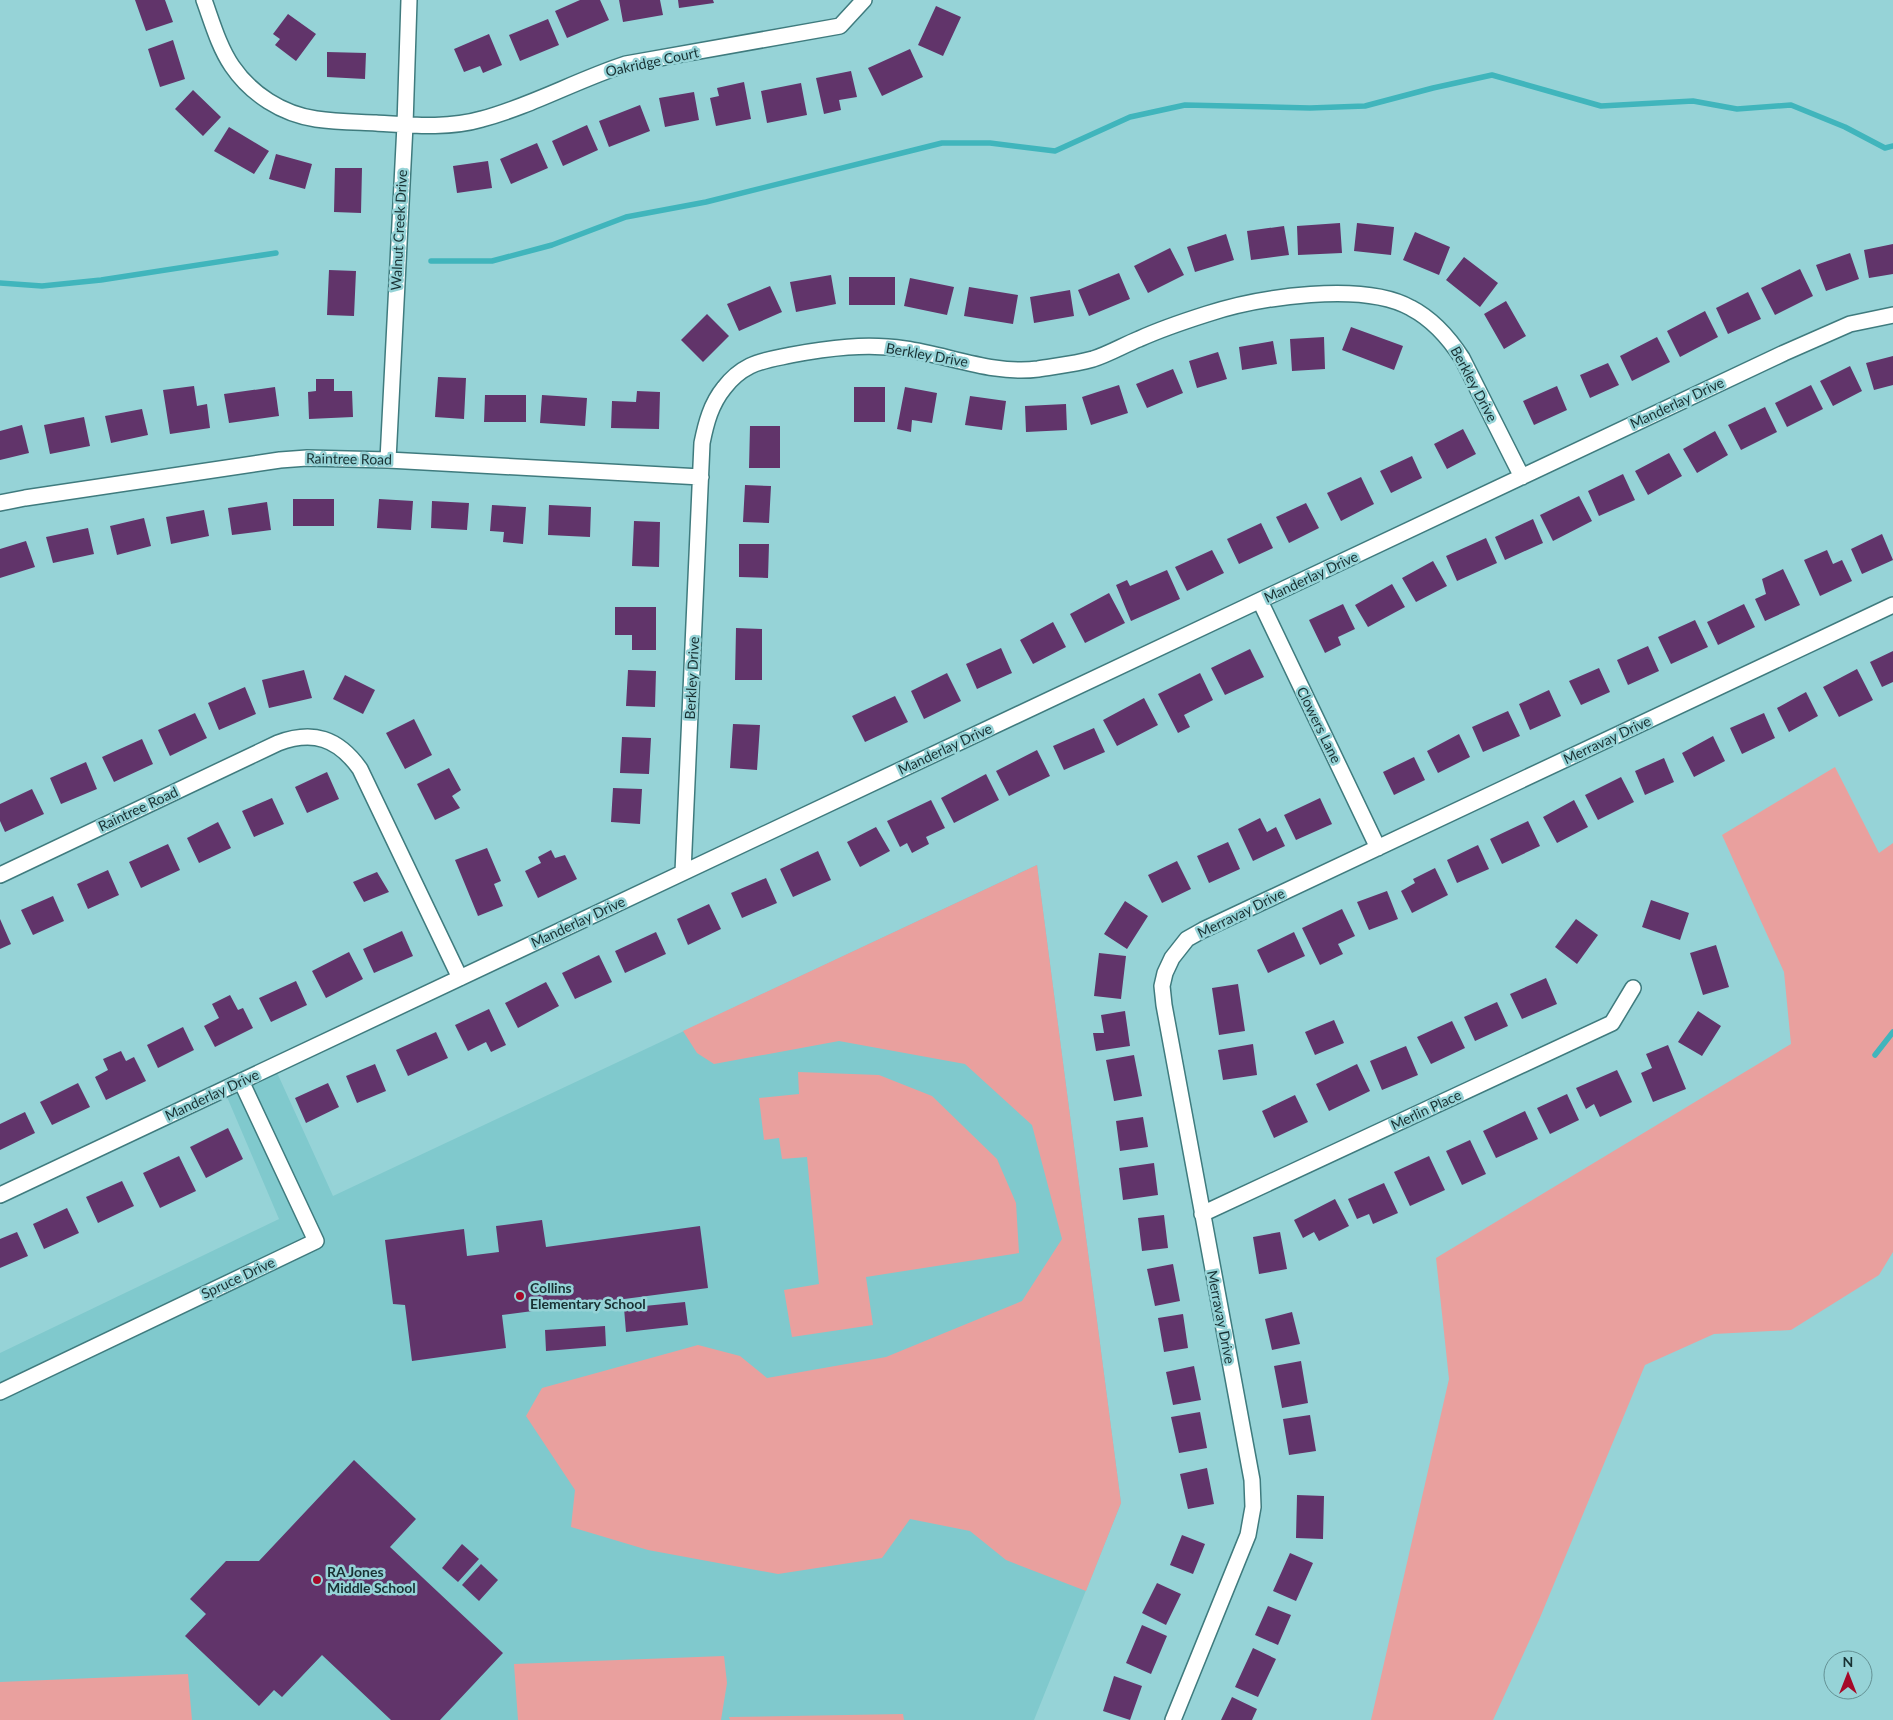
<svg xmlns="http://www.w3.org/2000/svg" width="1893" height="1720" font-family="Lato,sans-serif">
<style>
.built{fill:#80c9cd}
.green{fill:#e9a09e}
.lines{fill:none;stroke-linecap:round;stroke-linejoin:round}
.stream{stroke:#40b5bc;stroke-width:5.5}
.building{fill:#61346a}
.street-casing{stroke:#3f7b7e;stroke-width:18}
.street{stroke:#fff;stroke-width:15}
.poi-dot{fill:#a50928;stroke:#96d3d7;stroke-width:2}
.labels{text-anchor:middle;stroke-width:5;stroke-linejoin:round;paint-order:stroke}
.street-label{font-size:14px;fill:#183133;stroke:#96d3d7}
.poi-label{font-size:14px;font-weight:bold;fill:#183133;stroke:#96d3d7;text-anchor:start}
</style>
<rect width="100%" height="100%" fill="#96d3d7"/>
<path class="built" d="M1037,865L1121,1503L1034,1720H0V1353L279,1219L224,1090L274,1066L333,1196Z"/>
<path class="green" d="M1835,767L1879,853L1893,843V1252L1879,1275L1791,1330L1714,1334L1645,1365L1539,1620L1493,1720H1371L1449,1379L1436,1258L1791,1044L1784,972L1722,835Z
M1037,865L1121,1503L1086,1591L1006,1560L970,1531L910,1519L882,1558L778,1574L648,1550L571,1527L575,1490L526,1416L542,1388L698,1345L740,1356L767,1378L886,1357L1022,1301L1062,1239L1032,1125L965,1064L839,1041L714,1064L697,1053L683,1031Z
M798,1072L879,1075L932,1096L997,1159L1016,1203L1019,1253L866,1277L873,1325L792,1337L784,1290L819,1284L807,1157L782,1159L779,1138L764,1140L759,1098L799,1094Z
M724,1656L727,1683L721,1720H518L514,1664Z
M188,1674L192,1720H0V1682Z
M903,1714L904,1720H730L729,1717Z"/>
<g class="lines">
<path class="stream" d="M431,261H492L552,245L626,217L706,202L942,143H990L1055,151L1130,117L1185,105L1310,108L1365,106L1433,88L1492,75L1601,106L1693,101L1737,109L1791,105L1845,127L1885,148L1893,146
M0,283L42,286L101,280L276,253
M1875,1055L1893,1032"/>
</g>
<path class="building" d="M135,0H165L173,22L146,31Z
M580,0H600L609,20L567,38L555,11Z
M619,0H660L663,15L623,22Z
M678,0H713L714,3L679,8Z
M936,6L961,17L943,56L918,45Z
M288,14L316,34L296,61L275,45L280,39L273,34Z
M548,19L559,45L520,61L509,35Z
M489,34L502,65L483,73L480,66L464,72L454,49Z
M173,40L185,79L160,87L148,49Z
M910,49L923,77L882,96L868,68Z
M327,52L366,53L365,79L327,77Z
M851,71L857,97L839,100L841,110L824,114L816,78Z
M744,82L751,119L716,126L710,98L719,96L717,88Z
M801,83L807,115L767,123L761,91Z
M193,90L221,117L203,136L175,109Z
M694,92L699,120L665,127L659,98Z
M640,105L650,131L609,147L599,121Z
M587,125L598,150L563,166L552,141Z
M229,127L269,151L254,174L214,151Z
M537,143L548,168L511,184L500,159Z
M276,154L312,164L305,189L269,179Z
M488,161L492,188L457,193L453,166Z
M335,168H362L361,213L334,212Z
M1340,223L1342,253L1298,255L1297,226Z
M1357,223L1394,227L1391,255L1354,251Z
M1284,226L1289,255L1251,260L1247,231Z
M1415,232L1450,247L1439,275L1403,260Z
M1226,234L1234,260L1195,272L1187,247Z
M1893,244V274L1869,278L1864,250Z
M1170,248L1184,275L1148,293L1134,266Z
M1850,253L1859,279L1826,291L1816,265Z
M1464,257L1498,283L1480,307L1446,280Z
M1800,269L1813,296L1775,315L1761,288Z
M329,270L356,271L354,316L327,315Z
M1119,273L1130,299L1089,316L1078,290Z
M831,275L836,304L796,312L790,282Z
M849,277H895V305H849Z
M910,278L954,287L947,315L904,306Z
M770,286L782,312L739,331L727,304Z
M969,287L1018,295L1013,324L964,316Z
M1070,290L1074,316L1034,323L1030,297Z
M1748,292L1761,319L1728,334L1716,308Z
M1506,301L1526,336L1504,349L1484,314Z
M1705,311L1718,337L1680,357L1667,331Z
M707,314L729,336L703,362L681,340Z
M1351,327L1403,346L1394,370L1342,350Z
M1324,337L1325,369L1292,371L1290,339Z
M1657,337L1670,362L1632,381L1620,356Z
M1273,341L1277,364L1242,370L1239,347Z
M1218,352L1227,379L1197,388L1189,361Z
M1893,356V385L1874,390L1866,363Z
M1608,363L1619,385L1590,398L1580,375Z
M1850,366L1862,391L1833,406L1820,381Z
M1173,369L1183,393L1147,408L1136,384Z
M438,377L466,378L464,419L435,417Z
M316,379H334V391H352L353,417L309,419L308,392L316,391Z
M1119,385L1128,413L1091,425L1082,397Z
M1811,385L1823,409L1787,427L1775,403Z
M194,386L197,406L207,404L210,428L170,434L163,390Z
M1557,386L1567,410L1534,425L1523,401Z
M275,387L279,416L229,423L224,394Z
M854,387H885V422H854Z
M905,387L937,393L932,423L912,420L911,432L897,429Z
M637,391L660,392L659,429L611,428L612,401L636,402Z
M485,395H526V422H484Z
M542,395L587,398L585,426L540,423Z
M970,396L1006,401L1002,430L965,425Z
M1066,404L1067,430L1026,432L1025,406Z
M1765,407L1777,432L1741,450L1728,425Z
M142,409L148,435L111,443L105,416Z
M84,417L90,446L50,454L44,425Z
M22,425L29,453L0,460V431Z
M750,426H780V468H749Z
M1463,429L1476,454L1447,469L1434,444Z
M1715,431L1728,455L1697,473L1683,449Z
M1669,453L1682,476L1648,495L1635,471Z
M1412,456L1422,478L1391,493L1380,471Z
M1623,474L1635,500L1599,516L1588,491Z
M1361,477L1374,504L1341,521L1327,493Z
M745,485L771,486L769,523L743,522Z
M1579,496L1592,521L1553,541L1540,515Z
M293,499H334V526H293Z
M379,499L413,501L411,530L377,528Z
M432,501L469,503L467,530L431,528Z
M267,502L271,530L232,535L228,508Z
M1306,503L1319,528L1289,543L1276,517Z
M492,505L526,507L523,544L503,542L504,532L490,531Z
M549,505L591,507L590,537L548,535Z
M204,510L209,536L171,544L166,517Z
M144,518L151,546L117,555L110,526Z
M1533,519L1543,543L1505,560L1495,537Z
M634,521L660,522L659,567L632,566Z
M1261,523L1273,548L1239,564L1227,539Z
M88,528L94,554L53,563L46,537Z
M1882,534L1893,560L1862,574L1851,549Z
M1486,538L1497,563L1457,581L1446,556Z
M26,541L35,567L0,578V549Z
M739,544H769L768,578L739,577Z
M1212,550L1224,573L1187,591L1175,567Z
M1827,550L1833,564L1842,560L1852,581L1820,596L1804,560Z
M1433,561L1447,586L1416,602L1402,578Z
M1783,569L1800,605L1765,621L1755,599L1766,594L1762,579Z
M1167,570L1180,599L1131,621L1116,585L1127,580L1130,586Z
M1392,584L1405,607L1368,627L1355,605Z
M1109,593L1125,623L1085,643L1070,614Z
M1343,604L1355,629L1338,637L1341,645L1325,653L1309,620Z
M1744,604L1755,627L1718,645L1707,622Z
M615,607H656V650H632V635H615Z
M1695,620L1708,647L1671,664L1658,637Z
M1053,622L1066,647L1033,664L1020,640Z
M736,628L762,629V680H735Z
M1648,646L1659,671L1628,685L1617,660Z
M1001,648L1012,673L977,689L966,664Z
M1250,649L1264,677L1225,695L1211,668Z
M1893,651V682L1882,687L1870,662Z
M1599,668L1610,692L1581,705L1569,681Z
M1857,669L1873,700L1839,717L1823,687Z
M304,670L312,698L269,708L262,680Z
M628,670L656,671L655,707L626,706Z
M947,673L961,701L924,719L911,691Z
M1200,673L1213,700L1184,715L1190,727L1178,733L1158,694Z
M345,675L375,690L363,714L333,699Z
M245,687L256,714L219,730L208,703Z
M1549,690L1561,716L1530,730L1519,704Z
M1806,692L1818,716L1789,732L1777,708Z
M895,696L908,722L865,742L852,716Z
M1144,698L1158,725L1117,746L1103,720Z
M1508,711L1520,736L1483,752L1472,727Z
M195,713L207,738L170,756L158,730Z
M1764,713L1775,738L1742,754L1730,728Z
M414,719L432,755L405,769L386,733Z
M733,724L760,725L757,770L730,768Z
M1094,728L1105,752L1064,770L1053,746Z
M1459,734L1470,757L1438,773L1427,751Z
M1713,736L1725,761L1694,777L1682,753Z
M622,737L651,738L649,774L620,773Z
M142,739L153,764L114,782L102,757Z
M1037,750L1050,776L1009,796L996,771Z
M1414,757L1425,780L1394,795L1383,772Z
M1664,758L1674,782L1645,795L1635,771Z
M86,762L97,789L61,804L50,778Z
M449,768L461,790L452,796L460,808L435,820L417,784Z
M327,772L339,799L307,813L295,787Z
M986,774L999,800L954,823L941,798Z
M1621,777L1634,802L1598,820L1585,795Z
M613,788L642,789L640,824L611,822Z
M32,789L44,814L5,832L0,821V804Z
M272,798L284,824L254,837L242,811Z
M1320,798L1332,824L1296,840L1284,815Z
M931,800L945,828L926,837L929,844L912,853L907,843L900,847L887,821Z
M1574,800L1588,827L1557,843L1543,817Z
M1260,818L1267,832L1276,827L1285,846L1253,861L1238,829Z
M1528,821L1540,846L1502,864L1490,839Z
M218,822L231,848L199,863L187,838Z
M876,827L890,851L860,867L847,842Z
M1228,842L1240,869L1209,883L1197,856Z
M168,844L180,870L141,888L129,862Z
M1478,845L1489,869L1457,883L1447,860Z
M487,848L501,881L494,884L503,906L478,916L455,860Z
M551,850L555,858L565,855L577,879L538,898L525,871L541,863L538,857Z
M818,851L831,880L793,897L780,869Z
M1177,861L1191,889L1162,903L1148,875Z
M1435,868L1448,895L1412,913L1401,891L1415,883L1413,879Z
M108,870L119,895L88,909L77,884Z
M377,872L389,892L364,902L353,882Z
M766,878L777,903L742,918L731,893Z
M1387,891L1398,919L1369,930L1357,902Z
M53,896L64,921L33,935L21,910Z
M1651,900L1689,913L1680,940L1642,927Z
M1125,901L1148,916L1127,949L1104,934Z
M709,904L721,929L688,945L677,919Z
M1342,909L1355,936L1338,944L1343,954L1320,965L1302,928Z
M0,919L11,944L0,949Z
M1576,919L1598,935L1577,964L1555,947Z
M402,931L413,956L374,973L363,949Z
M656,932L666,954L625,973L615,951Z
M1294,932L1305,956L1268,973L1257,950Z
M1716,945L1729,987L1703,995L1690,953Z
M349,952L363,979L326,998L312,971Z
M1099,953L1126,956L1121,999L1094,996Z
M599,955L612,982L575,999L562,973Z
M1546,978L1557,1004L1522,1019L1510,994Z
M296,981L307,1005L271,1022L259,998Z
M546,982L559,1006L518,1028L505,1003Z
M1238,984L1245,1031L1219,1035L1212,988Z
M230,995L238,1010L243,1008L253,1028L215,1047L204,1026L219,1018L212,1004Z
M1497,1002L1508,1026L1475,1041L1464,1017Z
M489,1009L506,1045L491,1052L486,1042L468,1051L455,1025Z
M1125,1011L1130,1046L1096,1051L1093,1033H1104L1101,1015Z
M1698,1011L1721,1026L1702,1056L1678,1042Z
M1334,1020L1344,1043L1315,1055L1305,1032Z
M1452,1021L1465,1048L1431,1064L1417,1037Z
M183,1027L194,1050L158,1068L147,1045Z
M436,1032L448,1058L408,1076L396,1050Z
M1253,1044L1257,1075L1223,1080L1218,1050Z
M1668,1045L1686,1089L1653,1102L1641,1073L1652,1068L1646,1054Z
M1406,1046L1418,1075L1382,1090L1370,1061Z
M121,1051L126,1061L134,1057L146,1081L106,1100L95,1077L108,1070L103,1059Z
M1134,1055L1142,1096L1114,1101L1106,1060Z
M375,1064L386,1091L357,1103L346,1076Z
M1357,1064L1370,1091L1329,1111L1316,1084Z
M1617,1070L1632,1102L1600,1117L1594,1104L1586,1109L1576,1088Z
M78,1083L90,1107L52,1125L40,1102Z
M328,1083L339,1107L306,1123L295,1098Z
M1567,1094L1579,1120L1550,1134L1537,1108Z
M1295,1095L1308,1122L1274,1138L1262,1111Z
M1525,1111L1538,1139L1496,1158L1483,1131Z
M25,1112L35,1133L0,1150V1124Z
M1143,1117L1148,1147L1120,1151L1116,1121Z
M228,1128L243,1159L206,1178L190,1147Z
M1470,1140L1486,1174L1462,1185L1446,1151Z
M179,1156L196,1191L160,1208L143,1173Z
M1429,1156L1445,1190L1410,1206L1394,1172Z
M1154,1163L1158,1195L1123,1200L1119,1168Z
M122,1181L134,1206L98,1223L86,1197Z
M1384,1183L1398,1213L1373,1224L1369,1214L1357,1219L1348,1199Z
M1335,1199L1349,1226L1319,1241L1314,1232L1303,1238L1294,1220Z
M67,1208L79,1233L44,1249L33,1224Z
M1164,1215L1168,1248L1142,1251L1138,1218Z
M542,1220L546,1247L700,1226L708,1288L502,1315L506,1348L412,1361L405,1305L393,1304L385,1240L464,1229L467,1256L499,1252L496,1226Z
M17,1232L28,1256L0,1268V1239Z
M1280,1232L1287,1269L1259,1274L1253,1237Z
M1173,1264L1180,1301L1155,1306L1147,1269Z
M685,1302L688,1325L626,1332L624,1308Z
M1292,1312L1300,1344L1272,1350L1265,1319Z
M1183,1314L1188,1348L1164,1352L1158,1318Z
M605,1326L606,1346L546,1351L545,1330Z
M1301,1361L1308,1403L1282,1408L1274,1366Z
M1194,1366L1201,1400L1173,1405L1166,1372Z
M1200,1412L1207,1448L1179,1453L1171,1417Z
M1310,1415L1316,1451L1289,1455L1283,1419Z
M354,1460L416,1519L390,1547L503,1653L440,1720H391L322,1655L282,1697L274,1690L259,1706L185,1636L206,1614L190,1599L226,1561H259Z
M1207,1468L1214,1504L1188,1509L1180,1474Z
M1297,1495L1324,1496L1323,1539L1296,1538Z
M1182,1535L1205,1544L1193,1574L1170,1565Z
M462,1544L479,1559L458,1582L442,1568Z
M1290,1553L1313,1563L1296,1601L1273,1591Z
M481,1564L498,1580L479,1601L462,1585Z
M1157,1583L1181,1594L1166,1625L1142,1613Z
M1268,1606L1291,1615L1278,1645L1255,1635Z
M1142,1625L1167,1636L1151,1674L1126,1663Z
M1253,1648L1276,1659L1258,1697L1235,1687Z
M1114,1676L1142,1686L1130,1720L1103,1711Z
M1232,1697L1257,1709L1252,1720H1221Z"/>
<g class="lines">
<g class="street-casing">
<path id="street" d="M204,0C212,22 219,47 232,66C251,94 282,114 316,119C336,122 356,122 376,123C410,125 448,129 482,119C531,106 577,80 626,64L840,26L864,0
M388,460L405,125L409,0
M0,503L25,498L280,460L307,458L388,460L701,477
M1260,601L1378,848
M683,872L702,443C706,423 711,404 724,388C730,380 740,371 750,366C762,360 777,358 791,355C828,348 867,343 905,349C948,355 994,375 1038,369C1056,366 1075,364 1093,359C1109,354 1124,345 1139,339C1161,329 1185,321 1207,314C1259,297 1363,281 1411,308C1432,319 1449,338 1462,358L1522,477
M0,875L278,743C313,730 338,738 360,769L460,978
M0,1195L1784,353L1850,324L1893,315
M1202,1214L1612,1023L1633,988
M0,1392L316,1241L241,1081
M1173,1720L1248,1535L1253,1507L1252,1480L1164,1005L1162,986L1165,973L1172,958L1187,939L1203,930L1893,605"/>
</g>
<use href="#street" class="street"/>
</g>
<g class="poi-dot">
<circle cx="520" cy="1296" r="5"/>
<circle cx="317" cy="1580" r="5"/>
</g>
<g class="labels">
<g class="street-label">
<text transform="translate(652 62) rotate(-12)" y="5">Oakridge Court</text>
<text transform="translate(399 230) rotate(-87)" y="5">Walnut Creek Drive</text>
<text transform="translate(927 355) rotate(10)" y="5">Berkley Drive</text>
<text transform="translate(1474 384) rotate(62)" y="5">Berkley Drive</text>
<text transform="translate(1677 403) rotate(-25)" y="5">Manderlay Drive</text>
<text transform="translate(349 459) rotate(1)" y="5">Raintree Road</text>
<text transform="translate(1311 577) rotate(-25)" y="5">Manderlay Drive</text>
<text transform="translate(692 678) rotate(-87)" y="5">Berkley Drive</text>
<text transform="translate(1319 725) rotate(64)" y="5">Clowers Lane</text>
<text transform="translate(1607 740) rotate(-25)" y="5">Merravay Drive</text>
<text transform="translate(945 749) rotate(-25)" y="5">Manderlay Drive</text>
<text transform="translate(138 809) rotate(-25)" y="5">Raintree Road</text>
<text transform="translate(1241 913) rotate(-26)" y="5">Merravay Drive</text>
<text transform="translate(578 922) rotate(-25)" y="5">Manderlay Drive</text>
<text transform="translate(212 1095) rotate(-25)" y="5">Manderlay Drive</text>
<text transform="translate(1426 1110) rotate(-25)" y="5">Merlin Place</text>
<text transform="translate(238 1278) rotate(-25)" y="5">Spruce Drive</text>
<text transform="translate(1221 1317) rotate(79)" y="5">Merravay Drive</text>
</g>
<g class="poi-label">
<text x="530" y="1293">Collins<tspan x="530" dy="16">Elementary School</tspan></text>
<text x="327" y="1577">RA Jones<tspan x="327" dy="16">Middle School</tspan></text>
</g>
</g>
<g transform="translate(1848 1675)"><circle r="24" fill="#96d3d7" stroke="#649295"/>
<path d="M0-4L9 19L0 12L-9 19Z" fill="#a50928"/>
<text y="-8" font-size="14" font-weight="bold" text-anchor="middle" fill="#183133">N</text>
</g>
</svg>
